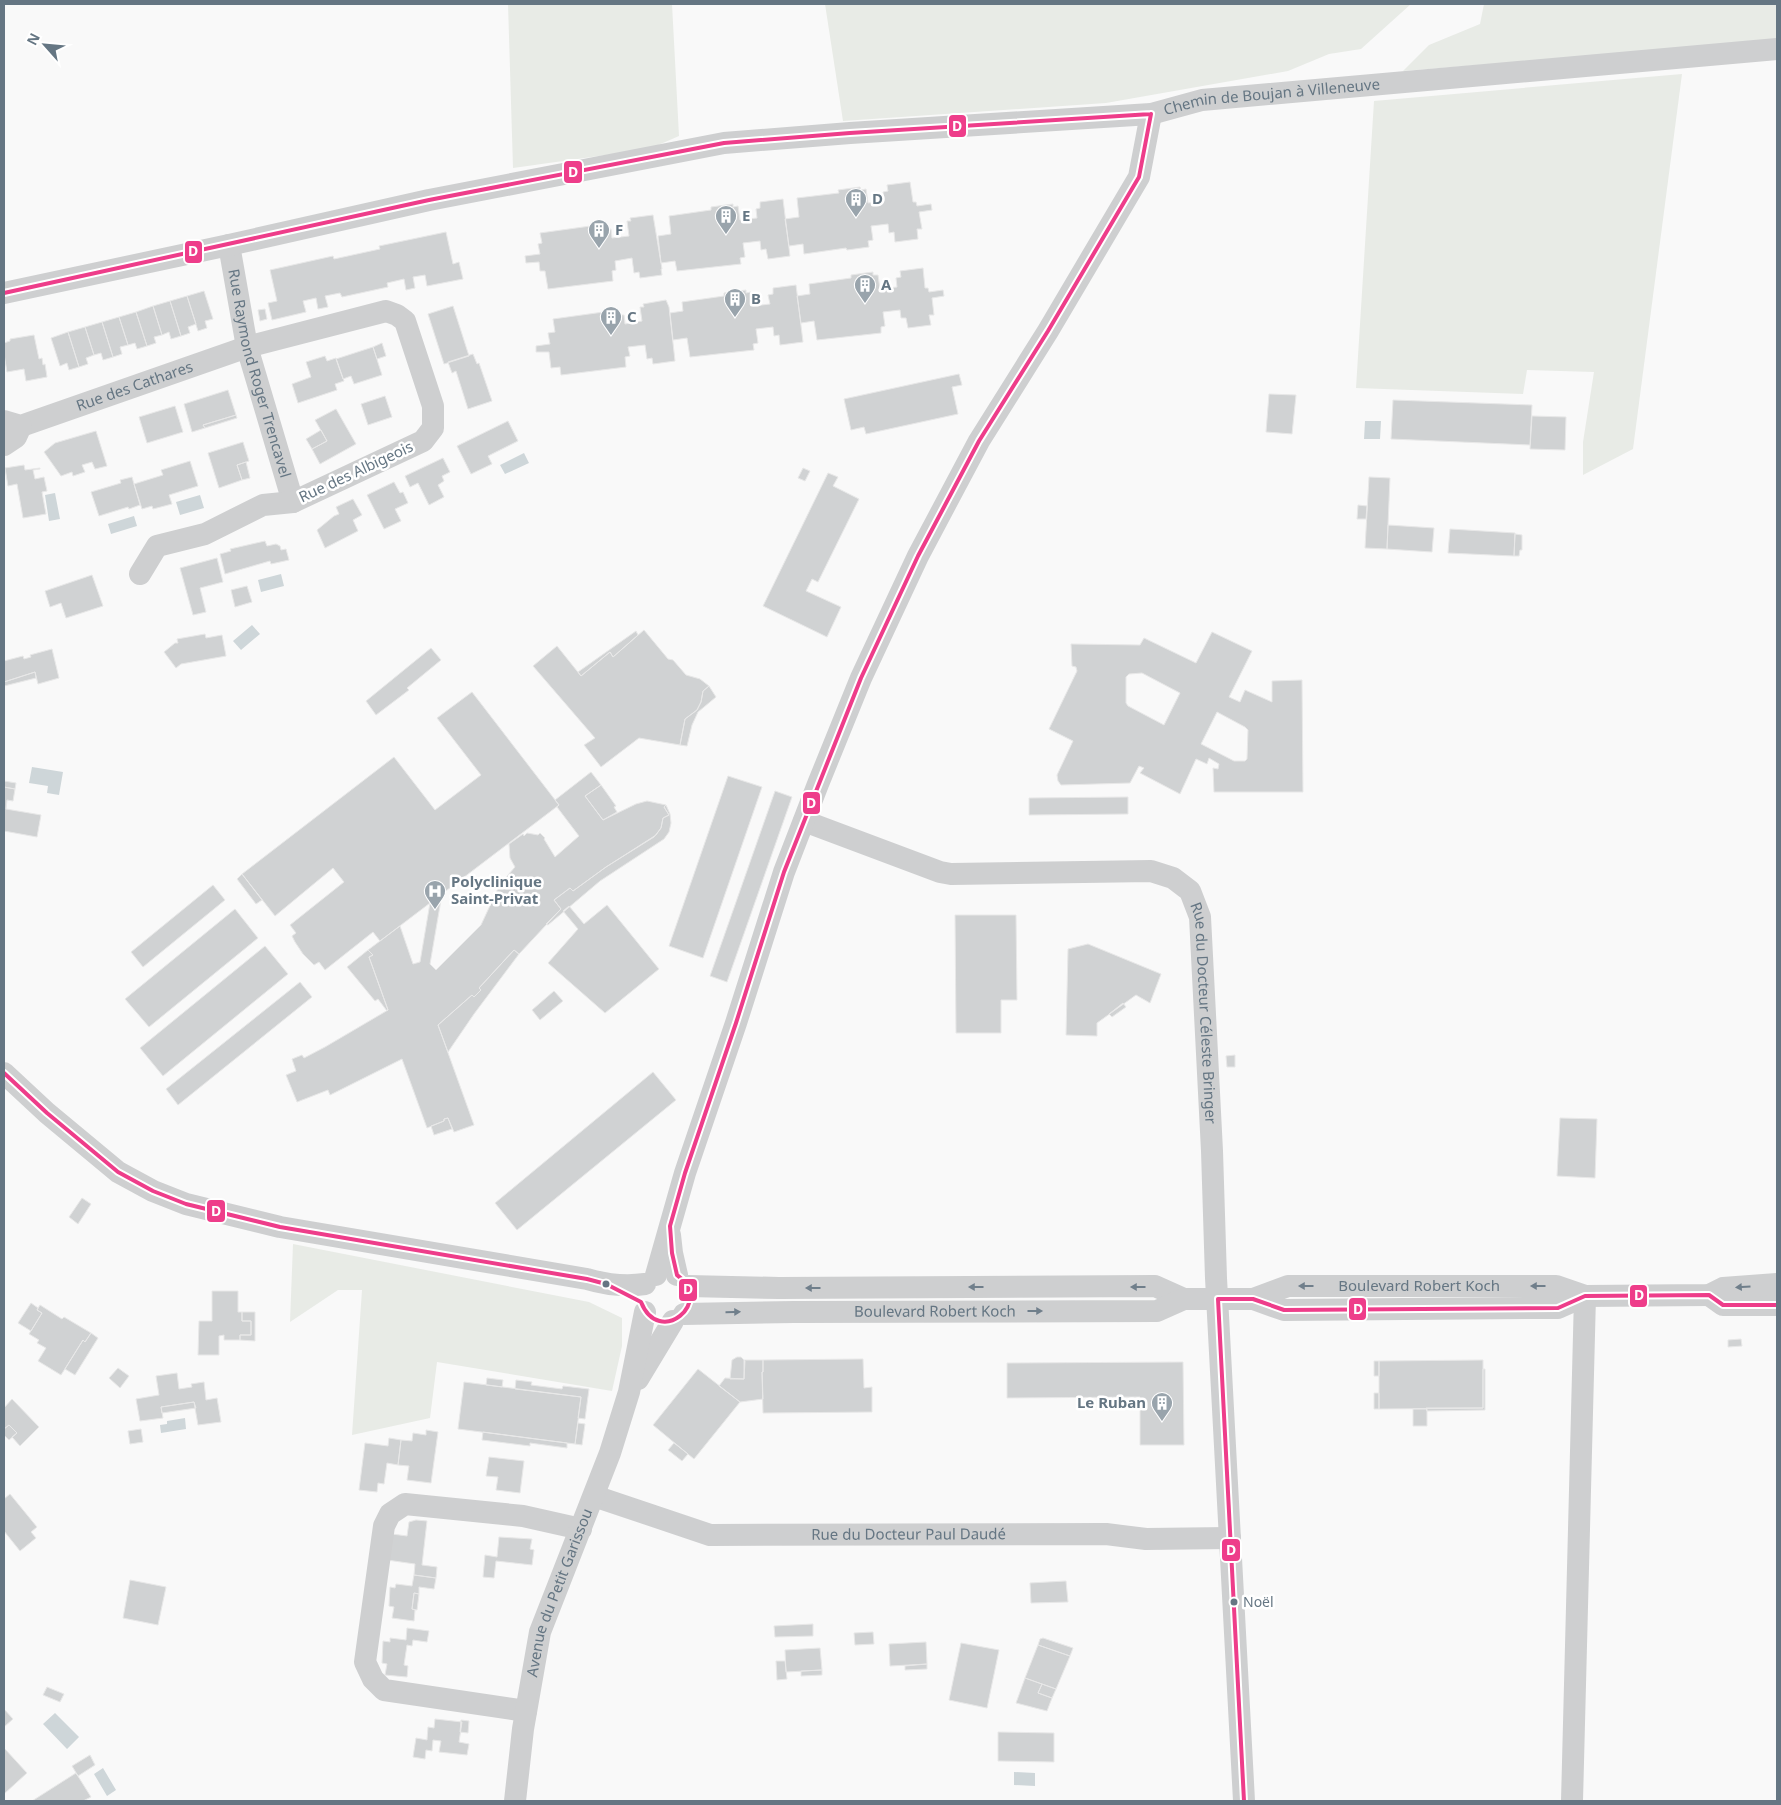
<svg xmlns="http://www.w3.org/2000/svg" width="1781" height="1805" font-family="'Noto Sans',sans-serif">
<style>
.green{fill:#e8ebe6}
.water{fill:#ced6d9}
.building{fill:#d0d2d3;stroke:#e8e8e8;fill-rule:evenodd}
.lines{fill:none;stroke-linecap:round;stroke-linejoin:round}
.minor{stroke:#cecfd0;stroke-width:22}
.bus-1-casing{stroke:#fff;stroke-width:8}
.bus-1{stroke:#ee3d8a;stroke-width:4}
.oneway{fill:#707f8b}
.bus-dot{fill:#657683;stroke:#fff;stroke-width:2}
.labels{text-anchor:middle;stroke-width:5;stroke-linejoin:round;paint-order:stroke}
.bus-label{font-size:14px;fill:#657683;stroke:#fff;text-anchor:start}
.street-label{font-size:15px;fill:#657683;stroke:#fff}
.poi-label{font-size:15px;font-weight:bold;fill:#657683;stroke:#fff;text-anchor:start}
.line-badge{stroke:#fff;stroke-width:2}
.badge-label{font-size:14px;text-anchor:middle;font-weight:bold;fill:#fff}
</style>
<rect width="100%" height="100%" fill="#f9f9f9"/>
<path class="green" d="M508,4H672L679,136L649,149L513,168Z
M825,4H1411L1361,49L1329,54L1288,71L1106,103L843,121Z
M1484,4H1777V41L1403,71L1429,45L1480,24Z
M1682,74L1633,449L1583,475V442L1594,372L1527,370L1523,394L1356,388L1374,101Z
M293,1244L589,1302L622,1318V1346L612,1391L437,1362L430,1418L352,1435L362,1290H338L290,1322Z"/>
<path class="water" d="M1365,421H1381L1380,439H1364Z
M524,453L529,463L505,474L500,465Z
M55,493L60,519L49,521L45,495Z
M200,495L204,508L180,515L176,502Z
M134,516L137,526L111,534L108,524Z
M281,574L284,586L261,592L258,580Z
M252,625L260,634L241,650L233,641Z
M32,767L63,772L59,795L47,793L48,786L29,783Z
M185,1418L186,1429L161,1433L160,1425L167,1424V1421Z
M55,1713L79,1737L67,1749L43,1724Z
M103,1768L116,1790L107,1796L94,1774Z
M1014,1772L1035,1773V1786L1014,1785Z"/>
<path class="building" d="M910,182L913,202H916L917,206L931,204L932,210L919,212L922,229H917L918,239L895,242L894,232L889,233L888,224L871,226L873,240L868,241L869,247L847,250L846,248L804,254L803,244L789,246L785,219L799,217L797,198L839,193L838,190L860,187L861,190L866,189L868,203L884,201L883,192L888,191L887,185Z
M783,199L790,256L768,259L766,249L761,250L760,241L743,243L745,257L740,258L741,264L677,271L675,261L661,263L658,236L671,234L669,216L711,210V207L733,204V207L738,206L740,220L757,218L756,209L760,208V202Z
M653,215L662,269H661L662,275L640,278L639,272L634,273L632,258L615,261L616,270L612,271L613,281L548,289L545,271H540L539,262L526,263L525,256L540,254L538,244L542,243L540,233L605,224L606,230L611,229L612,238L629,236L627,221H631L630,218Z
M446,232L453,264L459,262L463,279L427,286L425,275L413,277L415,288L406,290L404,279L387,283L388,287L342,297L340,293L325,296L328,307L318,309L316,298L303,301L306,312L272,320L268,303L277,301L270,270L333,256L334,259L380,249L379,246Z
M923,268L925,288H928L929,292L943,290L944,296L932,298L934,315H929L931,325L908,328L906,318H901L900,310L883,312L885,326L881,327V333L817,340L814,321L801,323L797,296L810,294L809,284L851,278V275L873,272V275H878L880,289L897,287L896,278L901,277L900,271Z
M796,285L803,342L780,345L779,335L774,336L773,327L756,329L758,343L753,344L754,350L690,357L687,338L673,340L670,313L683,311L682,302L724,296V293L746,290V293L751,292L753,306L770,304L768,295L773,294V288Z
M204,291L213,319L205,321L207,328L198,331L187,296Z
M187,296L196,324L188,327L190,333L181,336L170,301Z
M666,300L669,307L675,361L653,364L652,358L647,359L645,345L628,347L630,356L625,357L626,367L561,375L560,367L551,368L549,352H536V346L550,344L548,333L555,332L553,319L618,310L619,315H624L625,324L642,321L640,307H644L643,304Z
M170,301L181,336L171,339L169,332L162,335L153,306Z
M153,306L162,335L154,337L156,343L147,346L136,312Z
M453,306L469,356L444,364L428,314Z
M265,309L267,319L260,321L258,310Z
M136,312L147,346L137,349L135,343L128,345L119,317Z
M119,317L128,345L120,347L122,354L113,357L102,322Z
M102,322L113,357L103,360L101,353L94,355L85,327Z
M85,327L94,355L86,358L88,364L79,367L68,332Z
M68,332L79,367L69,370L67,363L60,366L51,338Z
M34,335L39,359L42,358L43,365L45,364L47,377L26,381L24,369L7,372L4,354V343L10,341V339Z
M382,343L386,356L377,359L373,347Z
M373,347L382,375L354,384L351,376L343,379L336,359Z
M473,354L477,364L479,363L492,401L468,409L456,371L452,373L448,362Z
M325,356L327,361L336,358L344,381L335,384L337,390L298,403L292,384L311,377L306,362Z
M959,374L962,385L952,387L958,414L866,434L864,427L851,430L844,399Z
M228,390L236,415L203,425L205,428L192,432L184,404Z
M1269,394L1296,395L1292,434L1266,432Z
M385,396L392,417L368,425L361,404Z
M1393,400L1532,405L1530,445L1391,439Z
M175,406L183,432L147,443L139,417Z
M336,409L356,444L320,464L312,449L327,441L315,420Z
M236,415L237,418L205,428L203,425Z
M1532,416L1566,417L1565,450L1530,449Z
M508,421L518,441L488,456L492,464L471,474L457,446Z
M321,430L327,441L312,449L306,439Z
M96,431L107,466L95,469L92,462L82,465L85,472L73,476L72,472L61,476L44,452L55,443Z
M243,442L249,461L237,465L242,480L219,488L208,453Z
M443,458L450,472L442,476L444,481L438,485L444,497L429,505L418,483L410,487L405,476Z
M190,461L198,486L169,495L172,504L153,509L152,506L142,509L134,484L163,475L161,470Z
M246,462L250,478L242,480L237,465Z
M24,465L25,470L40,468V469L33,470L35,479L44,477L47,491L42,492L46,514L23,518L17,484L8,486L5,468Z
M803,468L810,471L805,481L798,478Z
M828,473L838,477L833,486L859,499L818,582L812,579L806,591L841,607L827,637L763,606Z
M132,477L140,505L129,509L128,507L99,516L91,492L121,483L120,480Z
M1369,477L1390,478L1387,549L1365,548Z
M394,482L400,493L403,492L408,503L395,509L401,521L384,529L367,495Z
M353,499L362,515L353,520L358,531L325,548L317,530L334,516L339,514L336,507Z
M1358,505L1367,506L1366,519H1357Z
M1388,525L1434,528L1432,552L1387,549Z
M1450,529L1515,533L1514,556L1448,553Z
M1515,534L1522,535V550H1520L1519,556H1514Z
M265,541L267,546L276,544L280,546L281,550L286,549L289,560L271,564L270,561L225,574L220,554L231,551L230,549Z
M217,558L223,582L200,588L206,612L193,615L180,568Z
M92,575L103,606L66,618L61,603L50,607L45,591Z
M247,586L252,602L235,607L231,590Z
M644,630L668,659L673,660L686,675L700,679L709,686L703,691L701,702L697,710L685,719L680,745L639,738L601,767L584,745L595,738L533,666L557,646L581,676L610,652L613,657Z
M636,631L638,635L613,657L610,652L581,676L578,672Z
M1212,632L1252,651L1229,697L1240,702L1245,690L1272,702V681L1302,680L1303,792H1214L1213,768L1218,769L1219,764L1209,758L1207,764L1196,759L1180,794L1140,773L1144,768L1139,766L1130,783L1061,785L1058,781L1057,775L1073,741L1049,729L1077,671L1076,667L1072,666L1071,644L1140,645L1144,638L1196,663ZM1142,673L1180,693L1164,725L1128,706L1126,703V677L1129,674ZM1217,712L1245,727L1248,730L1247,759L1245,761H1234L1201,744Z
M205,634L206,638L222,635L226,656L181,664L176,668L164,652L175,643H178L177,639Z
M431,648L441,660L407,688L409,690L376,715L366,701Z
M52,649L59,678L38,684L35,672L4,682V661L23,656L24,659L31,657L30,655Z
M35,672L36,678L4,686V682Z
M709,686L716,697L698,712L692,725L687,746L680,745L685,719L697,710L701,702L703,691Z
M472,692L559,805L380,941L373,932L325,970L319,962L314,965L303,954L295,942L292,936L296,933L290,925L344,882L333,868L275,916L242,874L394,757L435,810L481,775L437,718Z
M591,772L601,785L585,796L603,820L636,804L647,801L666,805L664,807L669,815L663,818L661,828L654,837L606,867L573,891L570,888L554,900L561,909L519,954L514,950L479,988L481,990L474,997L472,995L438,1025L474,1125L454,1132L448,1118L444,1119V1121L427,1128L402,1059L330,1095L328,1090L297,1102L286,1075L296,1071L292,1059L302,1055L304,1058L325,1047L388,1010L369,957L373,955L368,950L400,926L413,964L420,962L430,903L442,894L430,964L436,970L481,925L500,884L515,867L510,858L509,844L523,834L524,836L527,833L538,835L540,833L545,838L544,839L555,857L579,836L557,807L559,805L555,800Z
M728,776L762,787L703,958L669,946Z
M4,781L16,783L15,789L4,787Z
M601,785L616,806L614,807L617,812L603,820L585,796Z
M4,787L15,789L13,801L7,800L6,809L41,815L37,837L4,831Z
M775,791L792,797L727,982L710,976Z
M1128,797V814L1029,815V798Z
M666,805L670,814L671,823L669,832L664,839L600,881L548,925L546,924L561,909L554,900L570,888L573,891L606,867L656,835L661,828L663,818L669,815L664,807Z
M242,874L262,900L256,904L237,879Z
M213,885L225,900L143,967L131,952Z
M607,905L659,969L605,1013L548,963L578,929L563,911L569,906L584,924Z
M235,909L258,938L149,1027L125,999Z
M955,915H1016L1017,1000H1001V1033H956Z
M1088,944L1161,974L1150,1003L1136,995L1097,1023V1036L1066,1035L1068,949Z
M265,946L288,974L163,1076L140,1048Z
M368,950L373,955L369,957L388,1010L387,1011L378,999L375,1001L347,967Z
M514,950L519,954L474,1014L448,1052L438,1025L472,995L474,997L481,990L479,988Z
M300,982L312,997L178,1105L166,1089Z
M554,991L563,1001L540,1020L532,1010Z
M1123,1003L1126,1007L1112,1017L1109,1014Z
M1235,1055V1067H1227L1226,1056Z
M653,1072L676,1100L517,1230L495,1203Z
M448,1118L452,1129L434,1135L431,1126L444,1121V1119Z
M1560,1118L1597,1119L1595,1178L1557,1176Z
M82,1198L91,1204L78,1224L69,1217Z
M212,1291H238V1312H242V1321H251V1335H240V1340H224V1335L219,1336V1355H198L199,1321H212Z
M31,1303L38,1308L37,1310L42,1313L31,1331L18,1323Z
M40,1305L62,1319L64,1317L91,1333L85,1342L83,1340L61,1375L38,1361L46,1348L37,1343L39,1340L29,1334L42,1313L37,1310Z
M242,1312H255V1341L240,1340V1335H251V1321H242Z
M91,1333L98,1338L75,1375L65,1369L83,1340L85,1342Z
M1741,1339L1742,1346L1728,1347V1340Z
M737,1357H741L745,1361L744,1379H730L732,1360Z
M863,1359L864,1388L872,1387V1412L763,1413L762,1372H763V1360Z
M744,1360H763V1372H762L763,1399L740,1402L719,1386L725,1378L744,1379Z
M1483,1360V1408L1379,1409V1361Z
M1374,1361H1379V1376H1374Z
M1183,1362L1184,1445H1140V1397L1007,1398V1363Z
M118,1368L129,1376L120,1388L109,1378Z
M698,1369L740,1402L694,1459L653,1425Z
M1483,1369H1485V1410L1427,1411L1426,1408H1483Z
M177,1373L179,1389L192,1387L191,1384L204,1382L206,1400L217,1398L221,1422L198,1425L194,1402L161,1407L163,1418L140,1421L136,1399L159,1395L156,1376Z
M487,1378L503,1380L502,1387L486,1385Z
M516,1380L532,1382L531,1385L562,1389L563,1386L589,1389L585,1419L578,1418L581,1397L515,1389Z
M464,1382L581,1397L575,1444L458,1429Z
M1374,1393H1379V1409H1374Z
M12,1399L39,1427L20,1446L12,1437L17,1433L9,1425L4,1429V1408Z
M194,1402L196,1408L162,1413L161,1407Z
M1413,1409H1427V1426H1413Z
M578,1423L585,1424L582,1445L575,1444Z
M9,1425L17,1433L9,1440L4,1435V1429Z
M141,1429L143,1442L130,1444L128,1431Z
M426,1430L438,1432L431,1483L407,1480L409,1466L398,1465L401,1440L412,1441L413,1433L426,1435Z
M483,1432L567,1443V1448L530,1443V1446L482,1440Z
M389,1438L401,1440L398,1465L387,1463L384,1484L378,1483L377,1492L359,1490L365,1443L388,1446Z
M674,1443L688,1454L682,1461L668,1450Z
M489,1457L524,1461L520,1493L496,1490L498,1477L486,1476Z
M10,1494L37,1527L31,1532L36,1538L20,1551L4,1531V1499Z
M416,1520L427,1521L422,1565L437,1567L436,1578L414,1575L415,1564L387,1560L392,1534L407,1536L409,1522Z
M499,1537L532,1539L530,1549L534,1550L532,1565L496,1561L494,1578L483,1577L485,1555L497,1557Z
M414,1575L436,1578L434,1589L419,1587V1594L414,1593L412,1609L415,1610L414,1621L392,1618L394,1607L389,1606L390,1587L395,1588L396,1584L412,1586Z
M130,1580L166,1587L158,1625L123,1618Z
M1066,1581L1068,1602L1031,1603L1030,1583Z
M414,1593L419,1594L417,1610L412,1609Z
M813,1624V1636L775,1637L774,1626Z
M407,1628L429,1631L427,1642L413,1640L412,1646L407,1645L404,1665L408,1666L407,1677L385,1675L387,1664L382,1663L383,1641L390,1642V1638L406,1640Z
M873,1632L874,1644L855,1645L854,1633Z
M1043,1638L1073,1648L1070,1656L1038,1645L1040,1639Z
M926,1642L927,1664L890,1666L889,1644Z
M961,1643L999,1650L987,1708L949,1700Z
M1038,1645L1070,1656L1056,1689L1025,1678Z
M820,1648L822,1670L786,1672L785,1650Z
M776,1661H785L787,1679L777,1680Z
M927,1664V1669L905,1670V1666Z
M822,1670V1675L801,1676V1671Z
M1025,1678L1042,1684L1038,1693L1052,1698L1047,1711L1016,1703Z
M1042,1684L1056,1689L1052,1698L1038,1693Z
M47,1687L64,1694L60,1702L43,1695Z
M4,1709L13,1719L4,1727Z
M435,1719L462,1722L459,1742L469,1744L467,1755L439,1752L441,1741L433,1740L432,1751L426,1750L425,1759L413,1757L416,1738L427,1740L428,1727L434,1728Z
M461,1720L469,1721L468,1733L460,1732Z
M998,1732L1054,1733V1762L998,1761Z
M5,1749L27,1773L4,1794V1751Z
M90,1755L95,1765L78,1776L72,1766Z
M76,1773L91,1797L83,1801H32Z"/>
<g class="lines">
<g class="minor">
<path id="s1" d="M229,245L247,347L293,502"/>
<path id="s2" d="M4,293L229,245L429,200L724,143L850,133L1151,114L1202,100L1777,49"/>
<path id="s3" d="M4,421L21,426L247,347L386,311L397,315L405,321L433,406V428L423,441L293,502L263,505L205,534L157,546L140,574"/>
<path d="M4,445L16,437L21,426"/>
<path id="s4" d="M804,821L940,872L951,874L1151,871L1173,878L1190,891L1200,917L1212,1151L1216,1278L1244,1801"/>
<path d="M4,1073L47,1113L118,1172L153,1191L186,1204L280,1227L587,1279C607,1285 624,1287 645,1284"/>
<path d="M670,1235L672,1253L677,1275"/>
<path d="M656,1275L685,1173L736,1023L784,872L818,784L861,678L918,556L979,441L1048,331L1139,177L1151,114"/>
<path d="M688,1286L779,1288L1155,1286L1184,1299"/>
<path d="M1709,1295L1723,1305H1777"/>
<path d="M1253,1299L1284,1310L1532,1308H1558L1585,1296"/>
<path id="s5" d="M684,1314L794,1312L1157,1311L1184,1299H1253L1288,1286H1556L1585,1296L1709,1295L1723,1288L1777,1284"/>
<path d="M638,1379L673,1321"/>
<path id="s6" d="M594,1496L710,1535L1106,1534L1146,1539L1230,1538"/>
<path d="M526,1711L384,1690L373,1679L365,1662L384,1526L390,1514L405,1504L523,1516L581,1529"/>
<path id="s7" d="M515,1801L523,1729L540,1632L610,1453L629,1392L645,1312"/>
<path d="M1572,1801L1585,1296"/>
</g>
<g class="bus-1-casing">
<path id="bus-1" d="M4,293L429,200L724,143L850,133L1151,114
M4,1073L47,1113L118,1172L153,1191L186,1204L280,1227L587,1279L606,1284L641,1302C659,1348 715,1302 677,1275L672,1253L670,1226L685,1173L736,1023L784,872L861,678L918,556L979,441L1048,331L1139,177L1151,114
M1218,1299H1253L1284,1310L1558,1308L1585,1296L1709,1295L1723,1305H1777
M1218,1299L1244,1801"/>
</g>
<use href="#bus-1" class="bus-1"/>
</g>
<defs><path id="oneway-solid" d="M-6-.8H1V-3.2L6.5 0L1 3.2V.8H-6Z" transform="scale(1.25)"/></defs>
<g class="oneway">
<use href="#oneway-solid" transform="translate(1306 1286) rotate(-180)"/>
<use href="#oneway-solid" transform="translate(1538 1286) rotate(-180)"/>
<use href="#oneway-solid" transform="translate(976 1287) rotate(180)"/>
<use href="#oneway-solid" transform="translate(1138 1287) rotate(180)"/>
<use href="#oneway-solid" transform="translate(1743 1287) rotate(176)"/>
<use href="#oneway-solid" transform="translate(813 1288) rotate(180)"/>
<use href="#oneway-solid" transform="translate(1035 1311)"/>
<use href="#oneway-solid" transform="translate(733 1312) rotate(-1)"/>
</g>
<defs>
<g id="building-pin" transform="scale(1.125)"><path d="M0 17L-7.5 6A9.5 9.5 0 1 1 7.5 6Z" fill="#99a4ac" stroke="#fff"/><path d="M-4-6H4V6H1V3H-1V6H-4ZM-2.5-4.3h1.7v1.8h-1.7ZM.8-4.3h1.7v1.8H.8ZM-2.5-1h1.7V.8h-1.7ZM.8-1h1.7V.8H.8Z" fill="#fff"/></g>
<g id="hospital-pin" transform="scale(1.125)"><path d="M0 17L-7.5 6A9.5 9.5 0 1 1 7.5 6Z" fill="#99a4ac" stroke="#fff"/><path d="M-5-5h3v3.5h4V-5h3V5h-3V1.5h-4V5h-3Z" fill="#fff"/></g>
</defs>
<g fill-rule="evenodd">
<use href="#building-pin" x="856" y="199"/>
<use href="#building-pin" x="726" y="216"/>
<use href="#building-pin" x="599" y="230"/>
<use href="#building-pin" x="865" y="285"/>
<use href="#building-pin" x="735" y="299"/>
<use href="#building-pin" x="611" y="317"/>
<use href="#hospital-pin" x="435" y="891"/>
<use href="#building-pin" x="1162" y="1403"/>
</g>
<g class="bus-dot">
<circle cx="606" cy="1284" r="4.5"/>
<circle cx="1234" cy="1602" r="4.5"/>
</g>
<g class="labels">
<g class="bus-label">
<text x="1243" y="1607">Noël</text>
</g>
<g class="street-label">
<text dy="5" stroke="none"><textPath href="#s2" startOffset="1286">Chemin de Boujan à Villeneuve</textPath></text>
<text dy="5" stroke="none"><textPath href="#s1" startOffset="132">Rue Raymond Roger Trencavel</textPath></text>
<text dy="5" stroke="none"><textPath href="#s3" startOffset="138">Rue des Cathares</textPath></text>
<text transform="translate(356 472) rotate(-25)" y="5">Rue des Albigeois</text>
<text dy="5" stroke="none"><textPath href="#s4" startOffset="525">Rue du Docteur Céleste Bringer</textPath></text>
<text dy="5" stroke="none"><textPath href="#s5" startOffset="740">Boulevard Robert Koch</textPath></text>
<text dy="5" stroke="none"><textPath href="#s5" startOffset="251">Boulevard Robert Koch</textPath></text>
<text dy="5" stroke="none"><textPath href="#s6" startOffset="321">Rue du Docteur Paul Daudé</textPath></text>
<text dy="5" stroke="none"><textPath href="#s7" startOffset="214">Avenue du Petit Garissou</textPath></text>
</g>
<g class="poi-label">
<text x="872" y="204">D</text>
<text x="742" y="221">E</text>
<text x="615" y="235">F</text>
<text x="881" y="290">A</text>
<text x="751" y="304">B</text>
<text x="627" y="322">C</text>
<text x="451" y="887">Polyclinique<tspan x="451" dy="17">Saint-Privat</tspan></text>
<text x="1146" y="1408" text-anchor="end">Le Ruban</text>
</g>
</g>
<g class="line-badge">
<rect x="948" y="114" width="19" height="24" rx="5" fill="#ee3d8a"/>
<rect x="563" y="160" width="20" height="24" rx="5" fill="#ee3d8a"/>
<rect x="184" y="240" width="19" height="24" rx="5" fill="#ee3d8a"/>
<rect x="802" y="791" width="19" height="24" rx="5" fill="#ee3d8a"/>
<rect x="206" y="1199" width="20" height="24" rx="5" fill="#ee3d8a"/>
<rect x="678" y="1278" width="20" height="24" rx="5" fill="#ee3d8a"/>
<rect x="1629" y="1284" width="19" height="24" rx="5" fill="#ee3d8a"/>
<rect x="1348" y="1297" width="19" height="24" rx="5" fill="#ee3d8a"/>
<rect x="1221" y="1538" width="20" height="24" rx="5" fill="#ee3d8a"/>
</g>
<g class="badge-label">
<text x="957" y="131">D</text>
<text x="573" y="177">D</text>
<text x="193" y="256">D</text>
<text x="811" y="808">D</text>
<text x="216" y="1216">D</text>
<text x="688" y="1294">D</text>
<text x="1639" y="1300">D</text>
<text x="1358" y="1314">D</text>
<text x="1231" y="1555">D</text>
</g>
<rect width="1781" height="1805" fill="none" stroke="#657683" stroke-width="10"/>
<g transform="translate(45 45) rotate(297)" stroke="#ffffff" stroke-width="4" paint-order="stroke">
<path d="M0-4L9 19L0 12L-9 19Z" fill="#657683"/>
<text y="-8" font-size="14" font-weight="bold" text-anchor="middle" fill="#657683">N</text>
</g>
</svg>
